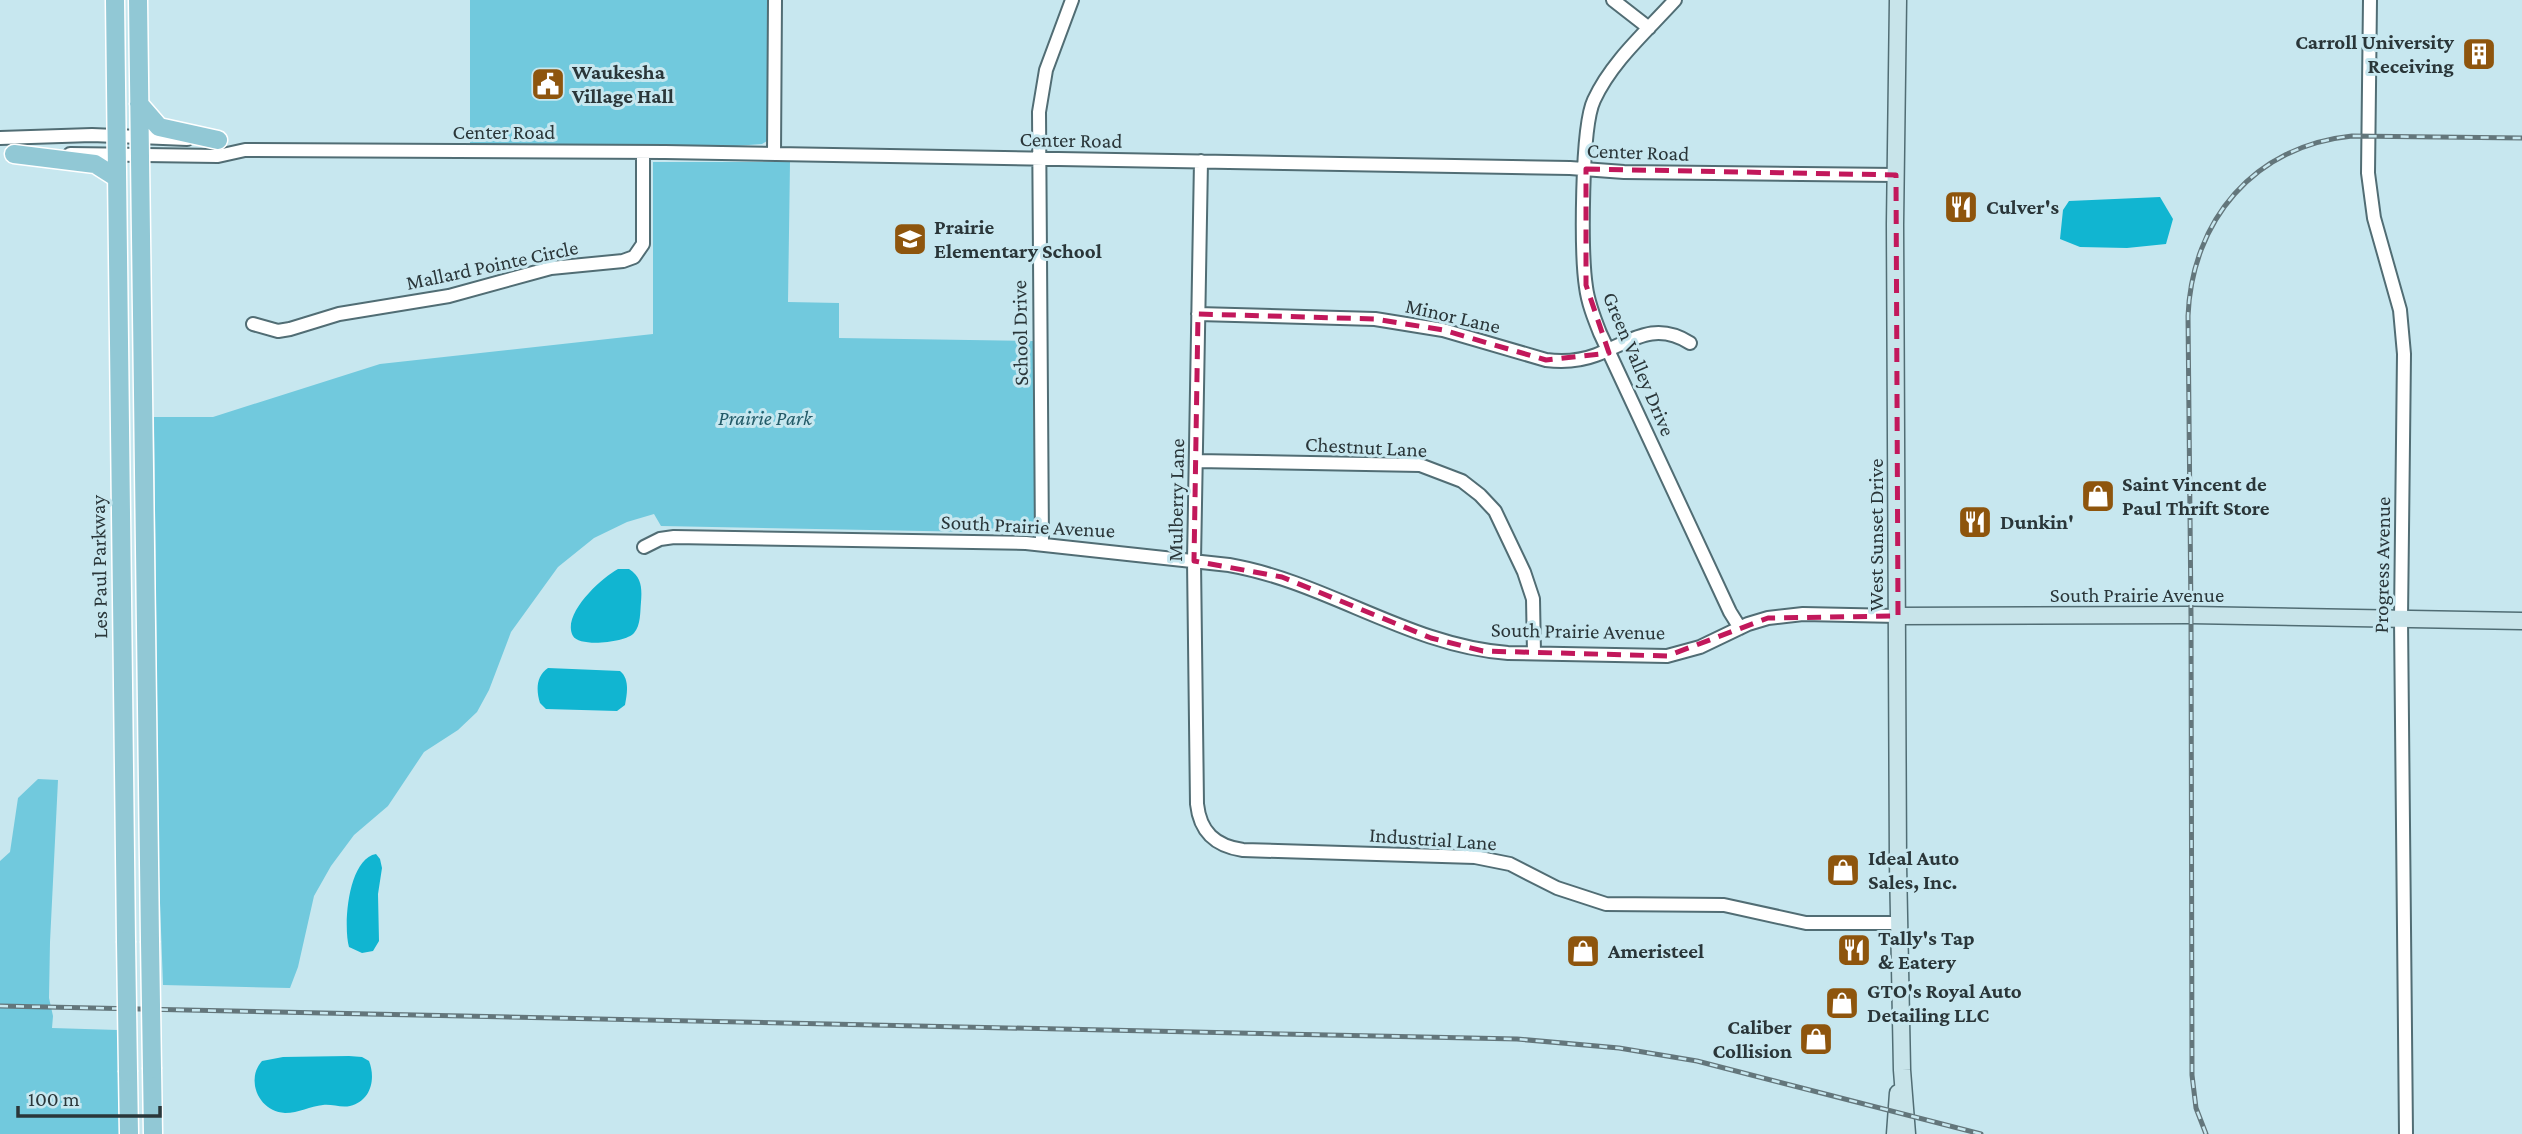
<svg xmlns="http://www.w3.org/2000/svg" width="2522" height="1134" font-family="'Crimson Pro',serif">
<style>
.green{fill:#71c9dd}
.water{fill:#11b5d1}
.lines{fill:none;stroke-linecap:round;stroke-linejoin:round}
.street-casing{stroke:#516d74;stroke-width:16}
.secondary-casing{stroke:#516d74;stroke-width:19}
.primary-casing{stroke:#fff;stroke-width:21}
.street{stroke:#fff;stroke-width:12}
.secondary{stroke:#c8e4ea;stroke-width:16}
.primary{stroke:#91c8d5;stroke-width:18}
.rail-casing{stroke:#63767b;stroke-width:5}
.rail{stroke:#c7e7ef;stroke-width:2.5;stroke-dasharray:8;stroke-linecap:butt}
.primary-bridge-casing{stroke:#fff;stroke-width:21;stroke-linecap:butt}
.primary-bridge{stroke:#91c8d5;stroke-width:18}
.marked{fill:none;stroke:#c2185b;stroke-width:5;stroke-dasharray:14 9;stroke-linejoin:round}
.labels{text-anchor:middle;stroke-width:6;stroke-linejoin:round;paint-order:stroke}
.poi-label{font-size:21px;font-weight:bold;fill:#2a3639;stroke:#c7e7ef;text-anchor:start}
.street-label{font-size:21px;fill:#2a3639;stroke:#c7e7ef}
.park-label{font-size:21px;font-style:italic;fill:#225a67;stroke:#c7e7ef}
</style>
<rect width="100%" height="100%" fill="#c7e7ef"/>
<path class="green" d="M470,0H771L770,136L767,141L762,144L709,148L470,146Z
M653,162H790L788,302L839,303V338L1033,341L1035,530L1025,533L661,526L654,514L627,522L594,538L558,567L511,632L489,690L477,712L458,730L424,752L388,806L354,835L331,866L314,896L298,967L290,988L163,985L159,876L154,417H213L380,364L653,334Z
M38,779L58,780L50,942L49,998L53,1016L52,1028L118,1030L119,1134H0V861L10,852L18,798Z"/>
<path class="water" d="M2160,197L2173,219L2166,244L2127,248L2080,247L2060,239L2063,210L2069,201Z
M618,569H629C642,577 642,589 641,602C640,612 641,625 634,633C627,642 580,648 573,636C561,615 601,578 618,569Z
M548,668L620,671C630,679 627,694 625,705L617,711L546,709L540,703C536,690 536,676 548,668Z
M376,854L380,859L382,868L378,894L379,941L373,951L362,953L349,947C343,925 348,859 376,854Z
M349,1056L362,1057L369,1061C376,1079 371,1101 350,1106C341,1108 332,1104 323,1105C310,1106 299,1113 285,1113C259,1112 245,1080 262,1061L283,1057Z"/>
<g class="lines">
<g class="street-casing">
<path id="street" d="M1613,0L1649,28
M1675,0C1647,31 1612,61 1594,100C1581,127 1581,254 1586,287C1588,303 1594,318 1600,333L1730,612L1740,628
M2370,0L2368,173L2374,218L2400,310L2404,354L2401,619L2406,1134
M0,138L92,135L187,139
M70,154L218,156L245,150L665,152L1570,168L1624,172L1896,175
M774,154L775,0
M1201,161L1194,561L1197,804C1200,832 1215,846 1243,850L1475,857L1510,864L1557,888L1606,904L1724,905L1806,923H1899
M1198,314L1375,319L1443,330L1546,360C1562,362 1580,361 1596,355C1630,342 1654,320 1690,343
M253,324L278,331L290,329L339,314L449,296L551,268L623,261L634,257L643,244V152
M1196,461L1420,465L1462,481L1480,495L1495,511L1524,572L1533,599L1534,653
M1042,544L1039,112L1046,70L1072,0
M644,547L660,539L674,537L1026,543L1229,565C1327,582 1409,646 1508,653L1667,656L1700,647L1748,624L1768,618L1803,614L1898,616"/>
</g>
<g class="secondary-casing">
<path id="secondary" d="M1898,0L1895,224L1898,864L1902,1070L1907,1134
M1898,616L2191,615L2522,621
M1895,1134L1898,1093"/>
</g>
<g class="primary-casing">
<path id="primary" d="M115,0L126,941
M138,0L150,941
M139,104L159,127L218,140
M14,154L95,164L117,178
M152,1069L153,1134
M128,1072L129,1134"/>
</g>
<use href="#street" class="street"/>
<use href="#secondary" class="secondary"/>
<use href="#primary" class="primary"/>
<g class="rail-casing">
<path id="rail" d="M0,1006L1517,1039L1619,1048L1697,1061L1981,1134
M2206,1134L2196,1108L2192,1075L2191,615L2188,316C2192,220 2254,146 2352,136L2522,138"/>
</g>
<use href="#rail" class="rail"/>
<g class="primary-bridge-casing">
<path id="primary-bridge" d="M126,941L128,1072
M150,941L152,1069"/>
</g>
<use href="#primary-bridge" class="primary-bridge"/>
</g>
<path class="marked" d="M1586,169L1896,175L1898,616L1768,618L1667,656L1483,651L1431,638L1282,577L1194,561L1198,314L1375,319L1443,330L1546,360L1609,353L1586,285Z"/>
<defs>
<g id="building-square" transform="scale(1.75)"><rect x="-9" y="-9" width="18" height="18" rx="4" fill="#8e550d" stroke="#c7e7ef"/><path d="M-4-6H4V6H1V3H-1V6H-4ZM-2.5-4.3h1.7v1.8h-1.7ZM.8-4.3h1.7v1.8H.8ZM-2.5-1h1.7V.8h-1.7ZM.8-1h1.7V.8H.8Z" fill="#fff"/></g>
<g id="civic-square" transform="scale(1.75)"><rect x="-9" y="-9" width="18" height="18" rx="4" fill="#8e550d" stroke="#c7e7ef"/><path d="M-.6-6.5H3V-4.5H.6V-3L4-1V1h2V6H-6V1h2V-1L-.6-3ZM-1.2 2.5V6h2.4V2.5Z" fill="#fff"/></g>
<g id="restaurant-square" transform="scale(1.75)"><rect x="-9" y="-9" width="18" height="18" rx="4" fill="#8e550d" stroke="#c7e7ef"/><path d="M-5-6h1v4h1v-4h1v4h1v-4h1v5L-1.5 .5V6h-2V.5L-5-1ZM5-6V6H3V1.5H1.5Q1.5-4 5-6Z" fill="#fff"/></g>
<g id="school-square" transform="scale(1.75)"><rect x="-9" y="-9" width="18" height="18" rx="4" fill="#8e550d" stroke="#c7e7ef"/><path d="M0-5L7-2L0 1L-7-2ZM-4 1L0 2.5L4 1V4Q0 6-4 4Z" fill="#fff"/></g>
<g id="shop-square" transform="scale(1.75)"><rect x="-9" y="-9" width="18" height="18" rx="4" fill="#8e550d" stroke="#c7e7ef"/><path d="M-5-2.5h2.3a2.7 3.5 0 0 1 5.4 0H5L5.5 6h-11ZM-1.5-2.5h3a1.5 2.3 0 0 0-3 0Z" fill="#fff"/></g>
</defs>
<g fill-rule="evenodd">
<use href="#building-square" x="2479" y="54"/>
<use href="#civic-square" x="548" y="84"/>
<use href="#restaurant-square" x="1961" y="207"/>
<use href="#school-square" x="910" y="239"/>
<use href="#shop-square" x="2098" y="496"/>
<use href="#restaurant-square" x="1975" y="522"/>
<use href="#shop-square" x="1843" y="870"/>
<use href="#restaurant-square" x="1854" y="950"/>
<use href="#shop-square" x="1583" y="951"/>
<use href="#shop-square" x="1842" y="1003"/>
<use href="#shop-square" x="1816" y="1039"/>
</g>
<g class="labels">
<g class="poi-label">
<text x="2454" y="49" text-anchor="end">Carroll University<tspan x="2454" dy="24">Receiving</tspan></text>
<text x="572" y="79">Waukesha<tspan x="572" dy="24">Village Hall</tspan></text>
<text x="1986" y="214">Culver's</text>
<text x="934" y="234">Prairie<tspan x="934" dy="24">Elementary School</tspan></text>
<text x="2122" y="491">Saint Vincent de<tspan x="2122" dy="24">Paul Thrift Store</tspan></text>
<text x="2000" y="529">Dunkin'</text>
<text x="1868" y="865">Ideal Auto<tspan x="1868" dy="24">Sales, Inc.</tspan></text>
<text x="1878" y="945">Tally's Tap<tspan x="1878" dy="24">&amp; Eatery</tspan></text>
<text x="1608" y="958">Ameristeel</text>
<text x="1867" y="998">GTO's Royal Auto<tspan x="1867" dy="24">Detailing LLC</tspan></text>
<text x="1792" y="1034" text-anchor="end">Caliber<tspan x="1792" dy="24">Collision</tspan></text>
</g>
<g class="street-label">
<text x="504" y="139">Center Road</text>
<text transform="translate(1071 140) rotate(1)" y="7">Center Road</text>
<text transform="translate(1638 152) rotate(2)" y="7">Center Road</text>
<text transform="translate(492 265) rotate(-12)" y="7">Mallard Pointe Circle</text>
<text transform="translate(1453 316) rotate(13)" y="7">Minor Lane</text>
<text transform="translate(1020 333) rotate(-91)" y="7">School Drive</text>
<text transform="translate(1639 364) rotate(67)" y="7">Green Valley Drive</text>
<text transform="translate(1366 447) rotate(3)" y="7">Chestnut Lane</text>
<text transform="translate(1176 500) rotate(-89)" y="7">Mulberry Lane</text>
<text transform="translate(1028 526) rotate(3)" y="7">South Prairie Avenue</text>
<text transform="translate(1876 535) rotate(-90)" y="7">West Sunset Drive</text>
<text transform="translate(2382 565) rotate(-89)" y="7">Progress Avenue</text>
<text transform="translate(99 567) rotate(-91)" y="7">Les Paul Parkway</text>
<text x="2137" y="602">South Prairie Avenue</text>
<text transform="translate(1578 631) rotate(1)" y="7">South Prairie Avenue</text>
<text transform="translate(1433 839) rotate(4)" y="7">Industrial Lane</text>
</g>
<g class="park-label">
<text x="765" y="425">Prairie Park</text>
</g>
</g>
<path d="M18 1106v10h142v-10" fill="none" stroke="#2a3639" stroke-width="3.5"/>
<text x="28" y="1106" font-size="21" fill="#2a3639" stroke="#c7e7ef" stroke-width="5" paint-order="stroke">100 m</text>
</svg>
